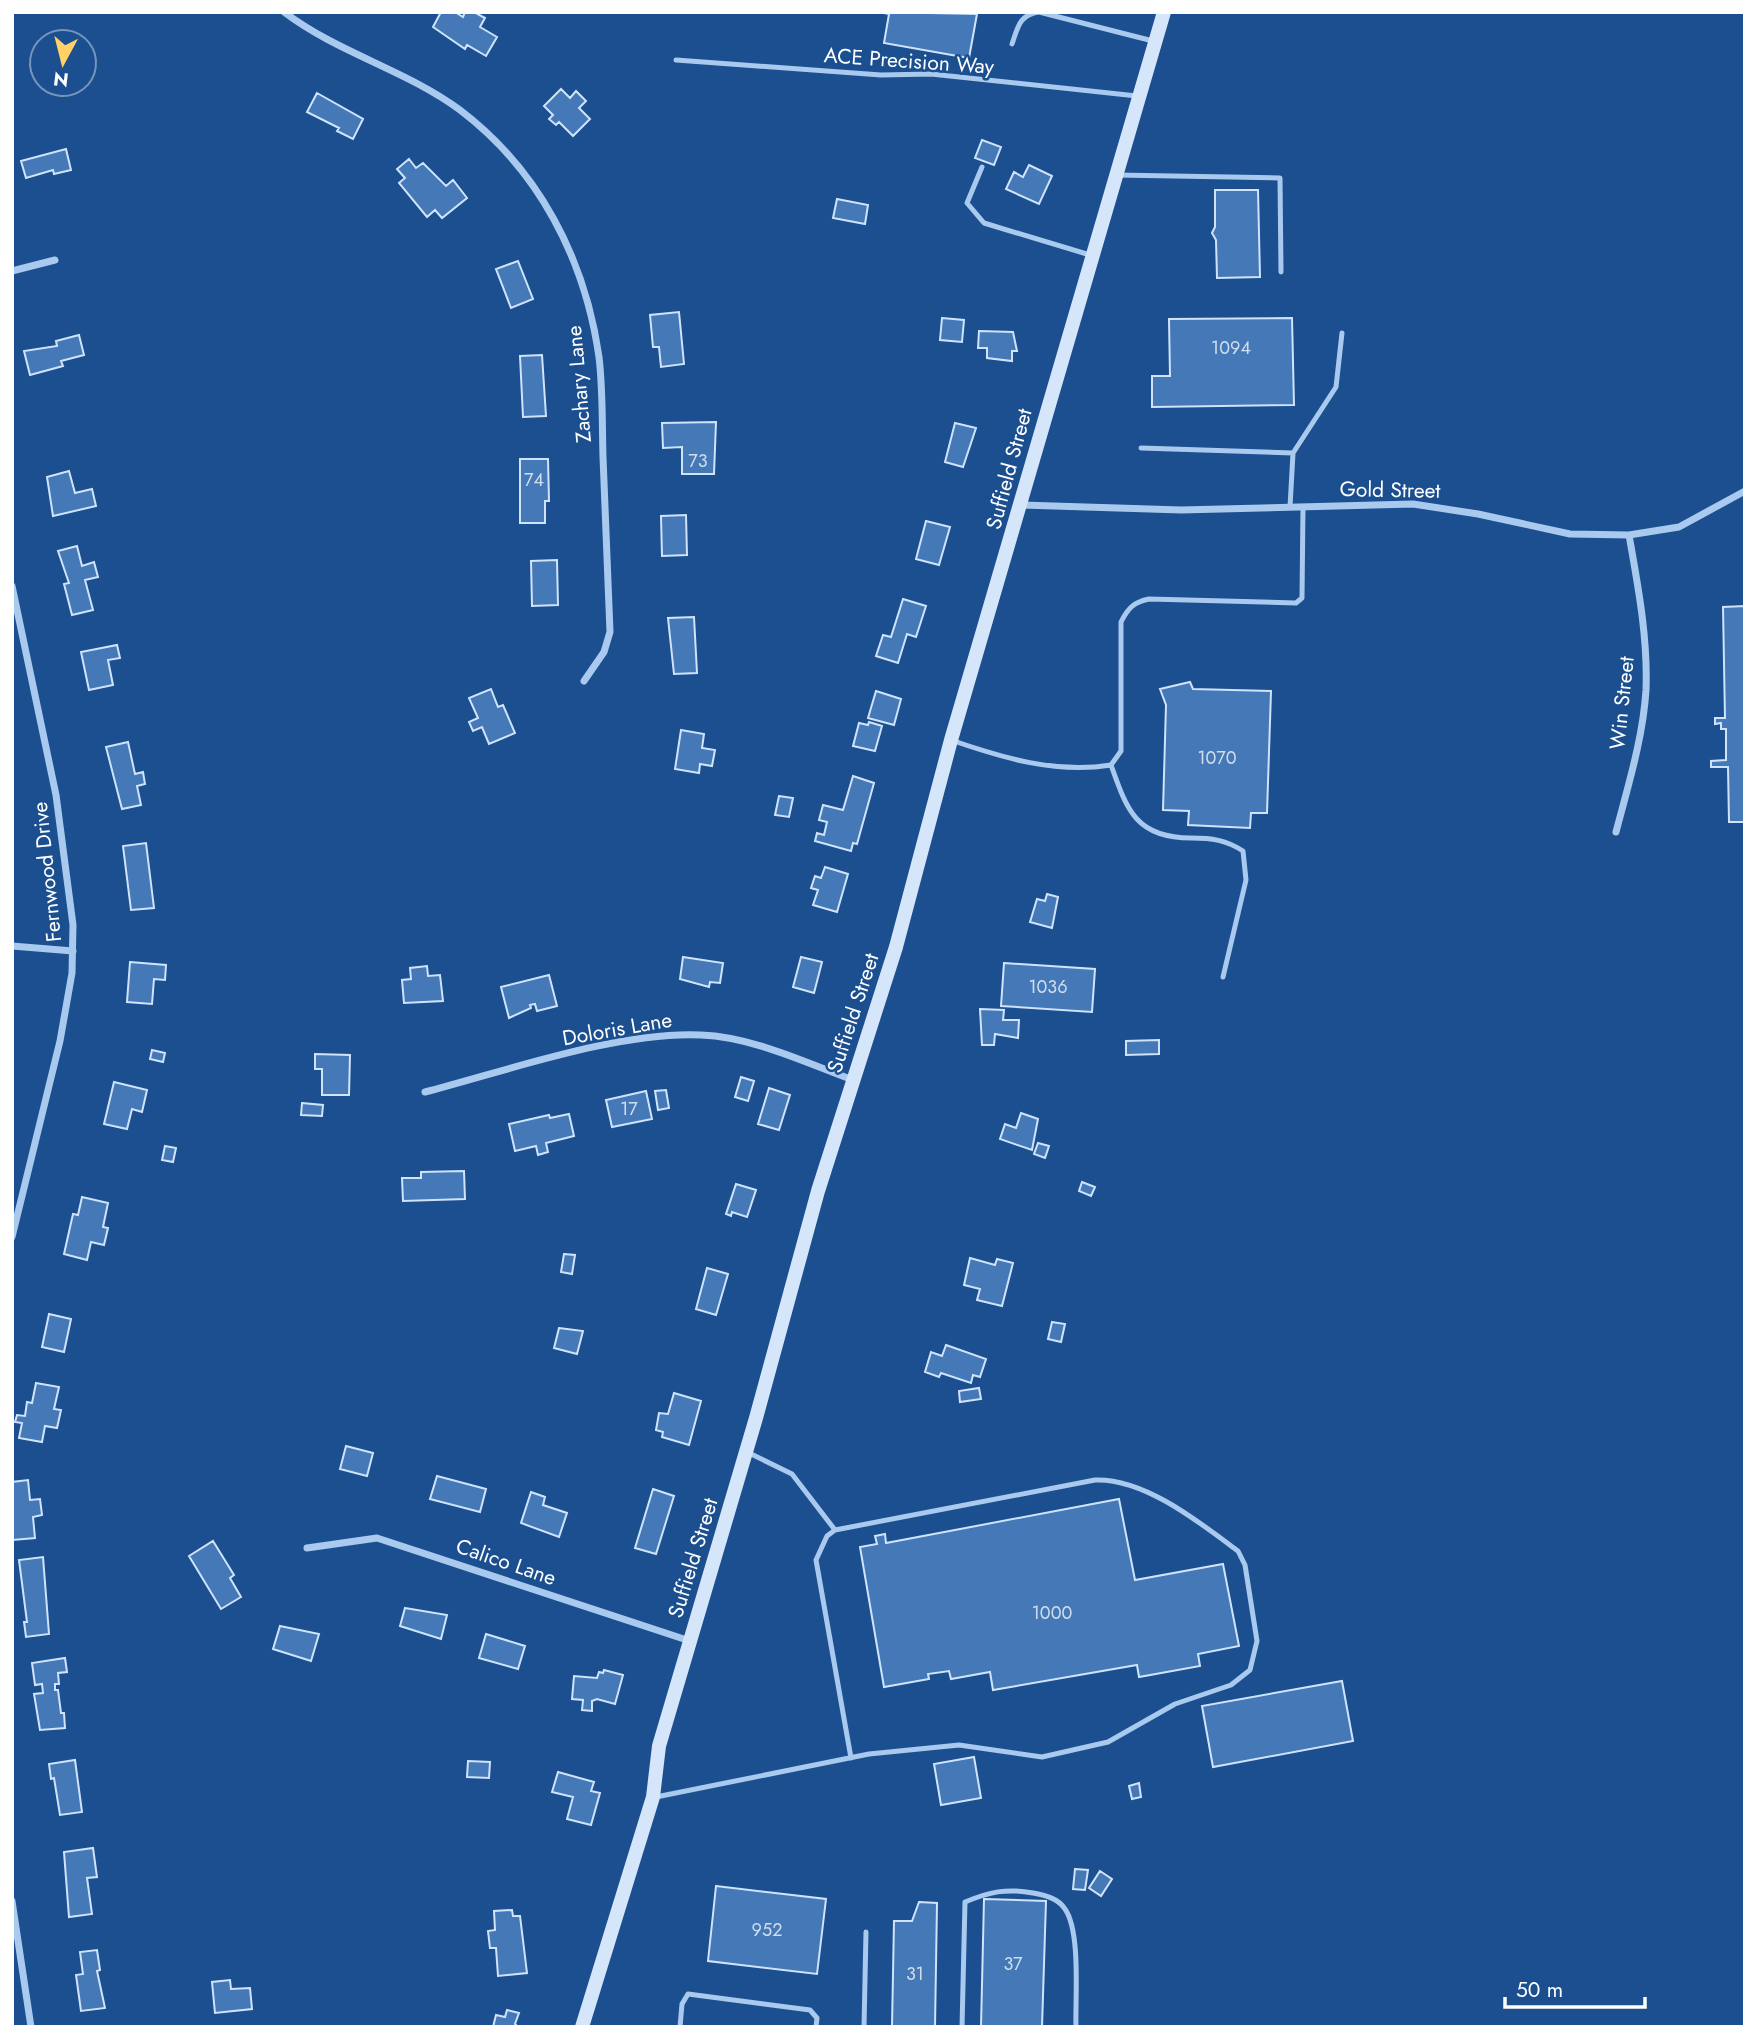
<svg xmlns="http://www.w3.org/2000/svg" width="1757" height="2039" font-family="Jost,sans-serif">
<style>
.building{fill:#4478b7;stroke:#cfe3fa;stroke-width:2}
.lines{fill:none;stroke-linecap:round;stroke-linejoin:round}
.lane{stroke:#a9c9ee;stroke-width:5}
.street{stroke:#a9c9ee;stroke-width:7}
.secondary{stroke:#d6e6fa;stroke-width:14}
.labels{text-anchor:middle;stroke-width:5;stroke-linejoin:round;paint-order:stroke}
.number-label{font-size:18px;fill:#d0dded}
.street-label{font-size:21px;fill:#fff;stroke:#1b4f8f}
</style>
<rect width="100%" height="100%" fill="#1b4f8f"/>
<path class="building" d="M441,12H455L463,17L465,12H474L485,18L480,27L497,37L486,56L467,45L465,49L433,27Z
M879,12L977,14L969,58L884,43L889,14Z
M561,89L570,98L576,91L586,101L579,108L590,119L573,136L559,122L556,125L549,119L553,115L544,106Z
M317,93L363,119L353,139L337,131L339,128L307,112Z
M982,140L1001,147L994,165L975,158Z
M66,149L71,170L54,174L53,170L26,178L21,161Z
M409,159L416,168L423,163L446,186L453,180L467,198L442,218L435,210L427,217L399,183L405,178L397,169Z
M1029,165L1052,176L1039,204L1006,189L1014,172L1023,177Z
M1215,190H1258L1260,277L1217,278L1216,240L1212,233L1215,227Z
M837,199L868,205L865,224L833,218Z
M518,261L533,299L511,308L496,269Z
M679,312L684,364L661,367L659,347H653L650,315Z
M942,318L964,320L962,342L940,340Z
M1292,318L1294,405L1152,407V376H1170L1169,319Z
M979,331L1013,332L1017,351H1012V361L987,358V348H978Z
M79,335L84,355L61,361L63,366L30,375L24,351L57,346L56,341Z
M542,355L546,416L523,417L520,356Z
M716,422L714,474H682V447L663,448L662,423Z
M955,423L976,428L963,467L945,462Z
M520,459H548L549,501H545V523H520Z
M69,471L75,493L92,489L96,506L53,516L47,477Z
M686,515L687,555L662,556L661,516Z
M926,521L950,527L939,565L916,559Z
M77,546L82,566L94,562L98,577L85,580L93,610L72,615L64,584L69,583L58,551Z
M557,560L558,605L532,606L531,561Z
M903,599L926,606L916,637L907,634L898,663L876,656L883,635L891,637Z
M1745,606V822H1729L1728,767H1711V761L1726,760V729H1721V723L1715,724V718H1725L1723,607Z
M694,617L697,673L674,674L668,618Z
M117,645L120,658L108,660L113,685L89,690L81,652Z
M1190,682L1193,689L1271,691L1267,813H1251L1250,828L1188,825L1189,811L1163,810L1166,705L1160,689Z
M491,689L498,707L503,705L515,733L489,744L482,727L473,731L469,722L478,718L469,698Z
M876,691L901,699L894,725L868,718Z
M869,722L882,726L875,751L853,746L859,723L868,725Z
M681,730L704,734L702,748L715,750L712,766L700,764L699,773L675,769Z
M128,742L135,774L143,772L145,784L137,786L141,805L122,809L106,747Z
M853,776L874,783L857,844L853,843L851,851L815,841L817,833L824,835L827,822L819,820L823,805L843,810Z
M779,796L793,798L789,817L775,815Z
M146,843L154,908L131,910L123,846Z
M825,867L848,874L837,912L813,905L818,890L811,888L815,876L821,878Z
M1047,894L1058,897L1052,928L1030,922L1037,899L1045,901Z
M683,957L723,963L720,983L710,982L709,987L680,979Z
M801,957L822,962L814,993L793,987Z
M130,962L166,965L165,980L154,979L152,1004L127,1002Z
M1004,963L1095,969L1092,1012L1001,1006Z
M427,966L428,976L440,975L443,1001L404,1003L402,980L411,979L410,968Z
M549,975L557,1006L537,1011L535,1004L530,1005L531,1008L509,1018L501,987Z
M980,1009L1004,1010L1003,1020H1019L1018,1038L995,1034L994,1045H982Z
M1159,1040V1054L1126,1055V1041Z
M152,1050L165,1053L163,1062L150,1059Z
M315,1054L350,1055L349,1095H322V1069H315Z
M741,1077L754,1081L748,1101L735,1097Z
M114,1082L147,1090L142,1112L132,1109L127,1129L104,1124Z
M769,1088L790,1095L779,1130L758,1124Z
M666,1090L669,1108L658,1110L655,1091Z
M646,1091L652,1119L612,1127L606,1100Z
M302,1103L323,1105L322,1116L301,1115Z
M1021,1113L1038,1119L1032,1150L1000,1139L1005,1124L1016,1128Z
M569,1114L574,1136L546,1143L548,1152L538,1155L536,1146L515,1151L509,1124L549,1115L550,1118Z
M1038,1143L1049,1146L1045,1158L1034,1154Z
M165,1146L176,1148L173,1162L162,1160Z
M464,1171L465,1199L403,1201L402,1178H421V1172Z
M1082,1182L1095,1187L1091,1196L1079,1191Z
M736,1184L756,1190L747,1217L732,1212L731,1216L726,1214Z
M82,1197L108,1203L103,1227L108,1228L104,1245L91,1242L87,1260L64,1254L73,1214L78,1215Z
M564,1254L575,1255L572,1274L561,1272Z
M970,1258L995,1265L997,1259L1013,1263L1002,1306L977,1300L980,1289L964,1285Z
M707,1268L728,1274L716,1315L696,1309Z
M49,1314L71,1319L64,1352L42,1347Z
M1052,1322L1065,1324L1061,1342L1048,1339Z
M559,1328L583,1331L577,1354L554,1348Z
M946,1345L986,1359L980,1377L973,1375L971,1383L941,1373L939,1377L925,1372L931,1352L942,1356Z
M36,1383L59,1387L54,1409L61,1410L57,1428L45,1426L42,1442L19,1438L22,1423L15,1422L17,1415L25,1416L27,1402L32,1403Z
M979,1388L981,1399L960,1402L959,1391Z
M674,1393L701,1401L689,1445L662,1437L663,1432L656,1430L659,1413L668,1414Z
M346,1446L373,1453L367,1476L340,1469Z
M437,1476L486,1489L480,1512L430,1499Z
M28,1480L30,1500L40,1499L42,1515L33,1517L35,1538L13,1540L12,1482Z
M653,1489L674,1496L656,1554L635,1548Z
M531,1492L545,1497L543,1505L567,1513L559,1537L521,1523Z
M1119,1499L1135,1580L1223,1564L1239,1646L1198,1654L1200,1666L1139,1677L1137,1665L993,1690L990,1672L951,1679L949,1671L928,1674L929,1679L884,1687L860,1547L877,1544L875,1536L885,1534L886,1543Z
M213,1541L234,1575L230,1578L241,1597L221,1609L189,1556Z
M43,1557L49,1634L26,1637L24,1622H27L19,1560Z
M405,1608L447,1615L441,1639L400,1626Z
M280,1626L319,1634L311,1661L273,1649Z
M486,1634L525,1646L518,1669L479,1658Z
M65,1658L67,1672L58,1673L59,1684H55V1690H58L61,1713H64L65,1728L40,1730L34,1694L43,1693L42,1684L35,1685L32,1663Z
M604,1670L623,1675L615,1704L597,1699L592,1701V1711L582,1710L583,1700L572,1699L574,1676L597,1678L599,1672L603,1673Z
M1342,1681L1353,1741L1213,1767L1202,1706Z
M974,1757L981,1798L941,1805L934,1764Z
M75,1760L82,1812L60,1815L54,1778L51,1779L49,1764Z
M468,1761L490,1762L489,1778L467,1777Z
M558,1772L594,1782L591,1791L600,1793L591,1825L567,1819L573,1797L552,1792Z
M1139,1783L1141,1797L1132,1799L1129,1786Z
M93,1848L97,1877L87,1878L92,1914L69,1917L64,1852Z
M1075,1869L1088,1870L1085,1890L1073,1889Z
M1100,1871L1112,1879L1101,1896L1089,1888Z
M716,1886L826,1899L817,1974L708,1961Z
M984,1899L1046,1901L1042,2027H981Z
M919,1902L937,1903L935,2027H892L894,1921H912Z
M512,1910L513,1916H520L527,1973L498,1976L496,1948H490L488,1931L495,1930L494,1911Z
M97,1950L100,1970L97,1971L105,2008L81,2011L76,1975L83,1974L80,1952Z
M230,1980L231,1989L250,1988L252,2009L215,2013L212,1982Z
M507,2010L519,2013L515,2024L518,2027H493L496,2015L505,2017Z"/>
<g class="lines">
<path class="lane" d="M1012,44C1018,27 1019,15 1039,12L1153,41
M676,60L881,75L931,74L1137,96
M982,167L967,203L984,223L1090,255
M1117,175L1280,178L1281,272
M1141,448L1293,453L1290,507
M1293,453L1336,387L1342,333
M951,740C1003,758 1056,774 1111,765L1121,751V622C1128,608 1134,602 1149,599L1296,603L1302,598L1303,507
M1111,765C1127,810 1136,838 1191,838C1212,838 1226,840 1243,851L1246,880L1223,977
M749,1453L792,1474L835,1530
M656,1797L869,1754L959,1745L1042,1757L1108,1742L1175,1704L1231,1685L1250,1670L1257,1641L1245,1565L1238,1551C1199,1522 1144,1478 1095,1480L835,1530L827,1536L816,1560L851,1758
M680,2027L682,2004L688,1994L810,2010L817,2018L816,2027
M864,2027L866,1932
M962,2027L965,1902C989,1892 1006,1888 1033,1893C1044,1895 1058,1898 1065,1909C1081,1932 1075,1998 1076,2027"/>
<path class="street" d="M284,12C338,53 406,70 460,110C539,170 585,259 599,357C603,390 602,424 603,457C605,515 608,574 610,632L604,652L584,681
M12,271L55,260
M1022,505L1181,510L1413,504L1478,514L1570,534L1629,535L1679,527L1745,491
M12,586L56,795L73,925L72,973L60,1041L12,1237
M1616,832C1628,786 1643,738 1646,690C1648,638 1638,586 1629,535
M12,946L73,951
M425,1092C506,1071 619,1031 701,1035C753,1037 804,1062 853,1080
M307,1548L377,1538L690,1641
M12,1901L31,2027"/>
<path class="secondary" d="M582,2027L653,1797L659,1746L756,1418L818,1191L896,947L951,740L1164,12"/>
</g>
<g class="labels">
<g class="number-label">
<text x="1231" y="354">1094</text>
<text x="698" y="467">73</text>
<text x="534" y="486">74</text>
<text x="1217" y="764">1070</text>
<text x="1048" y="993">1036</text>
<text x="629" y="1115">17</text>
<text x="1052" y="1619">1000</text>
<text x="767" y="1936">952</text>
<text x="1013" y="1970">37</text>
<text x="915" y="1980">31</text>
</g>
<g class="street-label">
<text transform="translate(909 61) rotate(4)" y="7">ACE Precision Way</text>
<text transform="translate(579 384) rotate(-95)" y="7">Zachary Lane</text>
<text transform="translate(1009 469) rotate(-75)" y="7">Suffield Street</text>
<text transform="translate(1390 490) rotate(1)" y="7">Gold Street</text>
<text transform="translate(1622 703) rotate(-84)" y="7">Win Street</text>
<text transform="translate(47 872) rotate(-96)" y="7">Fernwood Drive</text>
<text transform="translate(853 1013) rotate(-72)" y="7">Suffield Street</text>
<text transform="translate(617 1029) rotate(-10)" y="7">Doloris Lane</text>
<text transform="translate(693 1558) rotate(-73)" y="7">Suffield Street</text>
<text transform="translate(506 1562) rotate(19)" y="7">Calico Lane</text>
</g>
</g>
<rect width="1757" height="2039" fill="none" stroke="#ffffff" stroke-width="28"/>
<g transform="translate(63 63) rotate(187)"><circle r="33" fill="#1b4f8f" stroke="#7695bc" stroke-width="2"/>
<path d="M0-5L12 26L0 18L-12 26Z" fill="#ffd166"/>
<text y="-10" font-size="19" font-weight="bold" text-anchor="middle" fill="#ffffff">N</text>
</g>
<path d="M1505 1997v10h140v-10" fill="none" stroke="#ffffff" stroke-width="3.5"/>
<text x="1516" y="1997" font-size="21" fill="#ffffff" stroke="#1b4f8f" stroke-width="5" paint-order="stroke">50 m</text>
</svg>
